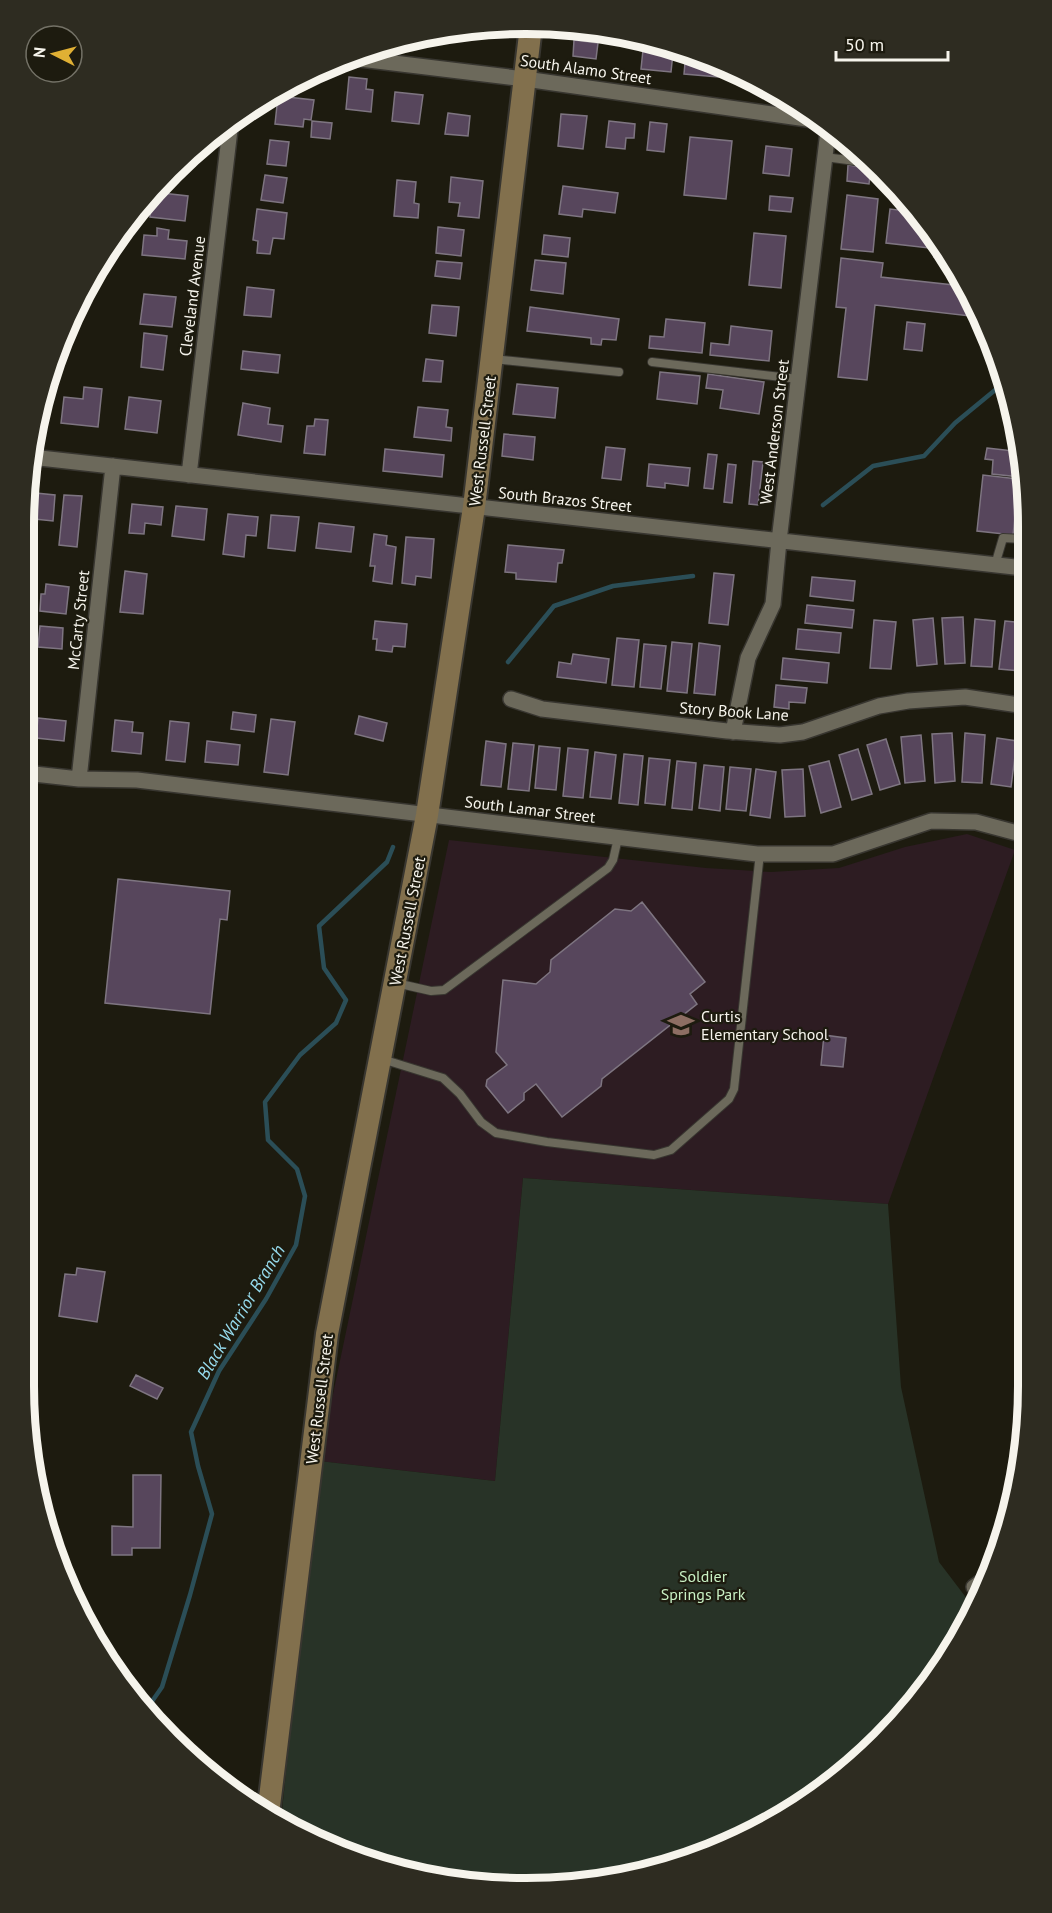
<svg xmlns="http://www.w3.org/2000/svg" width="1052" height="1913" font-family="'PT Sans',sans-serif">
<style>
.education{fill:#2d1c22}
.green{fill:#283327}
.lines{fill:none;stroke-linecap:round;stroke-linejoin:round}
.stream{stroke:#2b4e57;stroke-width:4.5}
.building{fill:#57465c;stroke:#7e7581;stroke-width:1.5}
.lane-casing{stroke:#383630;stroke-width:10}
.street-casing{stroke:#383630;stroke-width:18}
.secondary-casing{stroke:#383630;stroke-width:26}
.lane{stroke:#6c695b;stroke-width:8}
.street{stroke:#6c695b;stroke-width:15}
.secondary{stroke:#82704d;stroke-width:22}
.labels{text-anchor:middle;stroke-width:4.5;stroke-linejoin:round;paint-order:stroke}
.street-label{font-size:16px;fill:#f6f4ec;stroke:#1d1b0f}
.poi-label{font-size:16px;fill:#f6f4ec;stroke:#1d1b0f;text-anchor:start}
.park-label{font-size:16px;fill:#c9f1c4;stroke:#1d1b0f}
.water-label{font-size:18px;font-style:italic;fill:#95d9eb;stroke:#1d1b0f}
.rim{fill:none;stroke:#f6f4ec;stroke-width:8}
</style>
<rect width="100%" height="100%" fill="#1d1b0f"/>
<path class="education" d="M967,834L1015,850L888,1204L523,1178L495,1481L319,1461L449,840L706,868L771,872L839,868L905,847Z"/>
<path class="green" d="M523,1178L888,1204L901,1387L939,1562L974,1608L961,1638L857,1765L718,1851L558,1888L396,1872L281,1820L319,1461L495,1481Z"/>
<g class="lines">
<path class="stream" d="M823,505L873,466L924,456L955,423L1000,386L1004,376
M508,662L554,606L613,586L693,576
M146,1710L162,1687L190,1595L212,1514L198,1466L191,1432L219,1371L266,1299L296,1245L305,1196L297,1169L268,1140L265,1102L300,1055L336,1023L346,1000L324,968L319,926L387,862L393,847"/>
</g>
<path class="building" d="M574,40L598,43L596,59L573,56Z
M643,50L673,53L671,72L641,69Z
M686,52L719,65L718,77L684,74Z
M349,77L367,79L366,89L373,90L371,112L346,109Z
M395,92L423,95L419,124L392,121Z
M278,96L314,100L311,120L304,119L303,127L275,124Z
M448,113L470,116L468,136L445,134Z
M561,114L587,116L583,149L558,146Z
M312,121L332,123L330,139L311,137Z
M609,121L635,124L634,138H626L625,149L606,147Z
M650,122L667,124L664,152L647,150Z
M690,137L732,141L726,199L684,195Z
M270,140L289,142L286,166L267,164Z
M766,146L792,149L789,176L763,173Z
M197,150L195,166L181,164Z
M848,165L871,168L869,184L847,181Z
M881,171L894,187L879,185Z
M265,175L287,178L283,203L261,200Z
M451,177L483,181L479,218L458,216L460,203L449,202Z
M397,180L416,182L414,203L419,204L418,218L394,216Z
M563,186L618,193L615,213L583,209L582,217L559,214Z
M153,192L188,196L185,221L150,217Z
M900,194L931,232L929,248L886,243L890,209L898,210Z
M847,195L878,199L873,252L841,249Z
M770,196L793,198L791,212L769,210Z
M257,209L287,213L284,239L273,238L270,254L257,253L258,241L253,240Z
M438,227L464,230L461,256L436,253Z
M157,228L169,230L168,239L187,241L185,259L142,255L144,235L157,236Z
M754,233L786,236L781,288L749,285Z
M544,235L570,238L568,257L542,254Z
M936,238L944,247L949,259L934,257Z
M841,258L883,263L881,277L963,286L972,304L970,316L875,305L867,380L838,377L846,308L836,307Z
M535,260L566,263L563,294L531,290Z
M437,261L462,263L460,279L435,276Z
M247,287L274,290L271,317L244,315Z
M144,294L176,297L172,327L140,324Z
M432,305L459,307L456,336L429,333Z
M530,307L619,319L616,340L602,339L601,345L591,344V338L527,331Z
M666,319L705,323L702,353L649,348L650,336L664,337Z
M907,322L925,324L922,351L904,349Z
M731,326L772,331L769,361L710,355L711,343L729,345Z
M144,333L167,336L163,370L141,367Z
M243,351L280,355L278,373L241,369Z
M426,359L443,361L441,382L423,381Z
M660,372L700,376L697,404L657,399Z
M708,374L764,382L759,414L720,408L723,390L706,388Z
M517,384L558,388L555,418L513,414Z
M84,387L102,389L98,427L61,423L64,397L83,399Z
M129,397L161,401L157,433L125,429Z
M40,401H46L44,423L37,422Z
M243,403L270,408L268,424L283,426L281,442L238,435Z
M418,407L448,410L446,427L452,428L451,441L414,437Z
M315,419L328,420L325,455L304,453L307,426H314Z
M504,434L535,437L533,460L502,456Z
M606,447L625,449L621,480L602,478Z
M987,448L1022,452L1024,461V500H1017L1013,535L977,531L983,475L1019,479L1017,495L1019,496L1021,477L992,474L993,460L985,459Z
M385,449L444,455L442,477L383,471Z
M708,454L717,455L713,489L704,488Z
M753,461L763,462L758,505L749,504Z
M649,464L690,468L688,486L665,483V488L647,486Z
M728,464L736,465L732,503L724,502Z
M26,492L55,495L53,521L25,518Z
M64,495L82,496L77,547L59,545Z
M132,504L163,507L161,525L145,523L144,534L129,533Z
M176,506L207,509L204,540L172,536Z
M228,514L258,517L256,536L246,535L244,557L223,554Z
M271,515L299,517L295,551L268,548Z
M319,523L354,527L351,552L316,548Z
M374,534L387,536L386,545L396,547L392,584L373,581L375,566H370Z
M406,537L434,539L431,578L416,576L415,585L402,583Z
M508,545L564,550L562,563H558L556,582L516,579V573L505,572Z
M125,571L147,574L143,614L120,612Z
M714,573L734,575L728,625L709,623Z
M812,577L855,581L853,601L810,596Z
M46,584L69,587L66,614L40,611L41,594H45Z
M807,605L854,610L852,628L805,623Z
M963,617L965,663L945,664L942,618Z
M933,618L937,664L917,666L913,620Z
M975,619L995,621L992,667L971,666Z
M874,620L896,622L891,669L870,668Z
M375,621L407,624L405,647L393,646L392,652L376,650L377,639H373Z
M1005,621L1024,623L1020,671L999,669Z
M40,626L63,628L62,649L38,647Z
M798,629L841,633L839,653L796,649Z
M617,638L639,640L634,687L612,685Z
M672,642L692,644L687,693L667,691Z
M699,643L720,646L715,695L694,693Z
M644,644L666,646L661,689L640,687Z
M573,654L609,659L606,683L557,677L559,662L571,664Z
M783,658L829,663L827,683L781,679Z
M776,685L807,688L805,703L789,702V709L774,707Z
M233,712L256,715L254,732L231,729Z
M25,714L31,715L29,737H25Z
M359,716L387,723L383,741L355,734Z
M38,718L66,721L64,741L36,738Z
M271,719L295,722L288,775L264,772Z
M115,720L133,722L132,732L143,733L141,754L112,751Z
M170,721L189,723L185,762L166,760Z
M952,733L955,781L935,783L932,734Z
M965,733L985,735L982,783L962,782Z
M921,735L925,781L905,783L901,737Z
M997,738L1017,741L1011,787L991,784Z
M886,739L900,784L880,790L867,745Z
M207,741L240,745L238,765L205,762Z
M486,741L506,744L501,787L481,785Z
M513,743L534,745L529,791L508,789Z
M539,746L560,748L556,790L535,788Z
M568,748L588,750L583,798L563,796Z
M858,749L872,794L852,800L839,755Z
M595,752L616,755L611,799L590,797Z
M624,754L643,756L638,805L619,803Z
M649,758L670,760L665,805L645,803Z
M677,761L696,763L692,810L672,808Z
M829,761L841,807L821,813L809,766Z
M704,765L724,767L720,811L699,808Z
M730,767L751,769L746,811L726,809Z
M756,769L776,772L770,818L750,815Z
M803,769L805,816L785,817L782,770Z
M1025,773V797L1016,793Z
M118,879L230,891L227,920L220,919L210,1014L105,1003Z
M642,902L705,982L690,994L697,1004L602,1079L601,1086L562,1117L536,1084L524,1093V1100L508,1113L486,1086L487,1080L507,1065L496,1052L503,980L536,984L550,972L551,960L615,909L631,911Z
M824,1035L846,1038L843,1067L821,1065Z
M77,1268L105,1272L97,1322L59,1316L65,1274L76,1275Z
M136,1375L163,1388L157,1399L130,1386Z
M133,1475H161L160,1548H132V1555H112V1526L133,1527Z"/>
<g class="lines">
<g class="lane-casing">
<path id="lane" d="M825,157L870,163
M493,359L619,372
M652,362L798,379
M995,565L1003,538L1024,539
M396,983L431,991L444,990L608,868L613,860L618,838
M382,1059L443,1078L460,1094L481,1122L496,1133L547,1142L654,1155L671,1150L729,1099L734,1089L760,853"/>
</g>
<g class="street-casing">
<path id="street" d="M352,58L525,79L814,120
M31,457L1024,568
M189,475L231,121
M511,699L542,709L727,731L780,735L803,732L879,706L908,701L965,697L1025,706
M733,732L748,658L773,604L779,541L828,131
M25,773L79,779L137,780L757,854H833L931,821L976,822L1025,835
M79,779L113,466
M980,1594L974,1587L988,1577"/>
</g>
<g class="secondary-casing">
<path id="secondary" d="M268,1814L327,1334L427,815L474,507L531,26"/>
</g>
<use href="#lane" class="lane"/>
<use href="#street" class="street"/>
<use href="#secondary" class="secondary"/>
</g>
<defs>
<g id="school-bare" transform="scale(2.07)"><path d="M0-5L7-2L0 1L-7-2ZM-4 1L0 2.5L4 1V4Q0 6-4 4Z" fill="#8d6e63" stroke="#1d1b0f" stroke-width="2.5" paint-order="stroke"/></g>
</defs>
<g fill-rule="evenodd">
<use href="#school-bare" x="681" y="1025"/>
</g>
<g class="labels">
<g class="street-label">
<text transform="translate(586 69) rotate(8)" y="6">South Alamo Street</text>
<text transform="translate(192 296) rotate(-83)" y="6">Cleveland Avenue</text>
<text transform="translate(774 432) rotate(-83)" y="6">West Anderson Street</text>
<text transform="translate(482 441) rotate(-83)" y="6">West Russell Street</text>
<text transform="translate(565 499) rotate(6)" y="6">South Brazos Street</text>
<text transform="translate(78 620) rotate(-84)" y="6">McCarty Street</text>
<text transform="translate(734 711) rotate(4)" y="6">Story Book Lane</text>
<text transform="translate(530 809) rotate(7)" y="6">South Lamar Street</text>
<text transform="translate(407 921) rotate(-79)" y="6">West Russell Street</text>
<text transform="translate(319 1399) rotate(-83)" y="6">West Russell Street</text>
</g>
<g class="poi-label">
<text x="701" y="1022">Curtis<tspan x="701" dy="18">Elementary School</tspan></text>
</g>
<g class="park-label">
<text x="703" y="1582">Soldier<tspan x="703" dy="18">Springs Park</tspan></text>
</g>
<g class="water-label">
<text transform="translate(241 1312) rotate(-59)" y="6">Black Warrior Branch</text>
</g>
</g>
<path d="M0 0H1052V1913H0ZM526 34H526A492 492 0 0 1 1018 526V1386A492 492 0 0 1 526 1878H526A492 492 0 0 1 34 1386V526A492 492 0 0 1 526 34Z" fill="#2e2c21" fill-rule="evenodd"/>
<path class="rim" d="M526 34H526A492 492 0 0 1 1018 526V1386A492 492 0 0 1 526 1878H526A492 492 0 0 1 34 1386V526A492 492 0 0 1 526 34Z"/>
<g transform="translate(54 54) rotate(276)"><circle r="28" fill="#1d1b0f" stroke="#747267" stroke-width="1.5"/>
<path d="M0-4.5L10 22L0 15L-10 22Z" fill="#e0b034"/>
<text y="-9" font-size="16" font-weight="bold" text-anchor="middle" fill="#f6f4ec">N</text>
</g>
<path d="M836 51v9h112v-9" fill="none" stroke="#f6f4ec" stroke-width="3"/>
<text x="845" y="51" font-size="18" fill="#f6f4ec" stroke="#1d1b0f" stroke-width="4.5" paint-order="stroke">50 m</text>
</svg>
